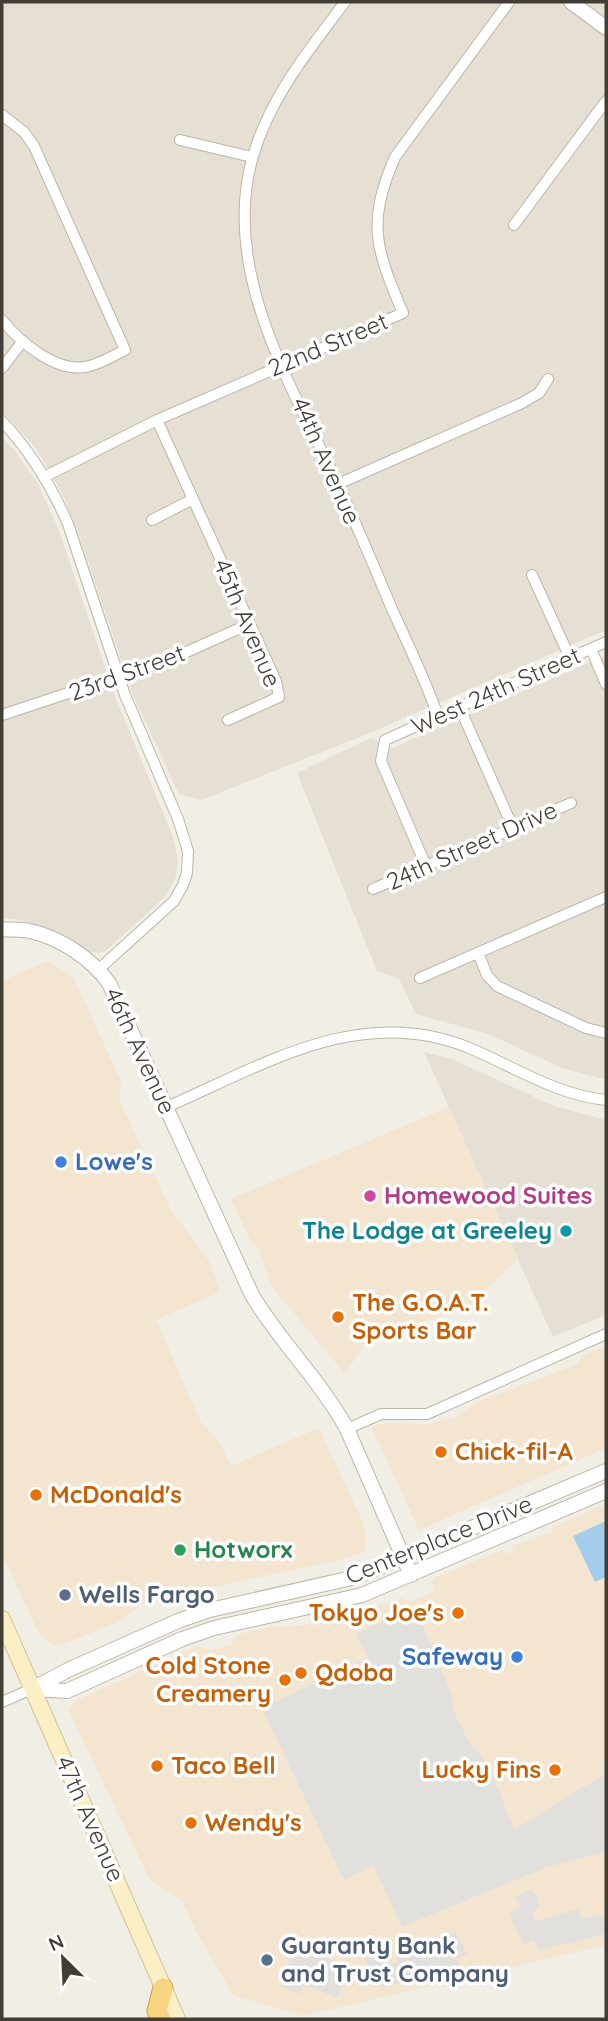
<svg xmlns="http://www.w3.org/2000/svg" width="608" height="2021" font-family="Quicksand,sans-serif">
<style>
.residential{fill:#e5e0d3}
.commercial{fill:#f3e5d0}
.parking{fill:#e2e0dd}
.water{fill:#a4cdec}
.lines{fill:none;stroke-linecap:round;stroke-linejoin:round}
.minor-casing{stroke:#bcb6a8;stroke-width:12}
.tertiary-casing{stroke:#bcb6a8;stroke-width:16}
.secondary-casing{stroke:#cfc297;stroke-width:18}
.trunk-casing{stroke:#d49f3c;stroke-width:21}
.minor{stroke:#fff;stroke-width:10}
.tertiary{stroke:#fff;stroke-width:14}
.secondary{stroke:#fbefc5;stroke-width:16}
.trunk{stroke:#f8d481;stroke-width:19}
.shop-dot{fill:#3f7fe0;stroke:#fff;stroke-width:2.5}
.hotel-dot{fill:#d1479c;stroke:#fff;stroke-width:2.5}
.culture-dot{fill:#0f9aa8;stroke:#fff;stroke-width:2.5}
.food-dot{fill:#e8710a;stroke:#fff;stroke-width:2.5}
.leisure-dot{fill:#2e9e5b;stroke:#fff;stroke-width:2.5}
.service-dot{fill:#5c6f8a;stroke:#fff;stroke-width:2.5}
.labels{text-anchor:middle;stroke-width:7;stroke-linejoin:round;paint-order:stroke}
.street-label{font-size:24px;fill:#433e35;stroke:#fff}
.shop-label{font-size:24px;font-weight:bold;fill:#366cbe;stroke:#fff;text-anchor:start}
.hotel-label{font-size:24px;font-weight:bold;fill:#b23c85;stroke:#fff;text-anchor:start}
.culture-label{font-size:24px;font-weight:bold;fill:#0d838f;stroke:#fff;text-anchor:end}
.food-label{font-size:24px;font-weight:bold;fill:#c56008;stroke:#fff;text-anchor:start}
.leisure-label{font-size:24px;font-weight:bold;fill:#27864d;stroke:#fff;text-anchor:start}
.service-label{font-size:24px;font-weight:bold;fill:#4e5e75;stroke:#fff;text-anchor:start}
</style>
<rect width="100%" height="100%" fill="#f1eee5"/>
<path class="residential" d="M2,2H606V630L372,732L201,800L179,794L133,695L76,527L61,491L35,447L2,411Z
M2,437L15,451L37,482L58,528L114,694L173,837L178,860L176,877L166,896L106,951L99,953L91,952L55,933L21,920L2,918Z
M606,655V1080L562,1068L488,1034L416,1014L399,979L377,971L297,773L371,738L392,748Z
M424,1052L452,1059L554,1106L606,1120V1315L553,1337Z"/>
<path class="commercial" d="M48,961L74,978L121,1082L119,1099L171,1210L209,1261L220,1292L156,1320L201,1422L222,1446L231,1466L319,1428L362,1520L366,1537L365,1551L340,1560L147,1601L115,1623L61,1645H53L39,1634L2,1553V981Z
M449,1107L517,1259L473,1303L364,1346L345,1374L272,1287L258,1247L252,1244L231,1199Z
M606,1346V1448L419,1530L372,1428L379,1424L389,1423L428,1424L456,1417L477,1402L578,1364L581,1356Z
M606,1504V1945L302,2016L233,1995L197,1933L182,1900L150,1880L69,1711L75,1701L196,1646L212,1650L231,1645L234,1638L242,1633L273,1627L329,1623L401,1598L410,1602L435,1591L432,1584L434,1578L502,1550L504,1554L513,1551L512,1546L552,1532L554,1526Z"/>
<path class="parking" d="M415,1607L452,1695L453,1710L469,1742L489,1766L514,1830L606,1773V1852L547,1867L402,1927L373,1865L344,1880L262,1708L368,1658L356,1634Z
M532,1889L538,1898L539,1909L531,1912L536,1921L579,1909L581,1919L606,1913V1934L539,1950L534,1940L523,1945L509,1913L520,1907L515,1897Z
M456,1932L467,1954L457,1959L460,1968L382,1987L378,1976L369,1979L364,1950L393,1947L394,1954L385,1957L388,1965L398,1962L396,1954L435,1945L439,1953L450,1950L451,1944L442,1947L438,1938Z
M295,1946L348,1966L338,1998L304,1985L300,1994L280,1986Z"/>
<path class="water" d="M606,1521V1577L595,1582L573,1536Z"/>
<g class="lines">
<g class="minor-casing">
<path id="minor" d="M345,2C309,50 270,97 253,156C220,268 290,384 337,482C356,524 374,566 392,609C408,644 425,679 438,716
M2,115L24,132L34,146L125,350C112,356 99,365 85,367C55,372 20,342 2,320
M180,140L252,157
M514,225L606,101
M2,368L23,341
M157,420L276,681L279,697L228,720
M2,421C31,452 51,485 68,524L125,695L178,819L188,851L187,873L183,885L174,901L99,969
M46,476L157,420L403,313C376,249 366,224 395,157L509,2
M338,484L522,403L539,393L548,379
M152,520L193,499
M532,575L570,658
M591,649L606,684
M459,706L513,828
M2,715L171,659L249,624
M426,866L381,761L385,740L606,642
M373,889L571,803
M478,953L487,975L497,986L586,1028L606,1033
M420,978L606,897
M167,1107C263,1065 360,1004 467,1047C513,1066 556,1095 606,1100
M347,1429L381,1414H427L606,1334
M2,1702L34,1688"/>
</g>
<g class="tertiary-casing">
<path id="tertiary" d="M571,2L606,28
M2,929C11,930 21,929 30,931C60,938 91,958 109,983L252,1295C280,1342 320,1380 347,1429L411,1575
M34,1688L70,1669L178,1621L210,1610L356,1577L606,1471
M35,1689L67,1691L182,1639L214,1628L362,1595L606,1491"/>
</g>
<g class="secondary-casing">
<path id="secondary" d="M2,1619L177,2019"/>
</g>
<g class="trunk-casing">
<path id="trunk" d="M161,2019L157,2011L163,1988"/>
</g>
<use href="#minor" class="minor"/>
<use href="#tertiary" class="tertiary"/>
<use href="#secondary" class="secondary"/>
<use href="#trunk" class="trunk"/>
</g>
<g class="shop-dot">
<circle cx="61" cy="1162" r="7"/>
<circle cx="517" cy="1657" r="7"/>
</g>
<circle class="hotel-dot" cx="370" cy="1196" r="7"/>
<circle class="culture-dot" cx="566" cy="1231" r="7"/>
<g class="food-dot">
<circle cx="338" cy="1317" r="7"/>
<circle cx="441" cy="1452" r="7"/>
<circle cx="36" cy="1495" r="7"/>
<circle cx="458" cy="1613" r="7"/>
<circle cx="301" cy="1673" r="7"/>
<circle cx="285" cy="1680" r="7"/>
<circle cx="157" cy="1766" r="7"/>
<circle cx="555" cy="1770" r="7"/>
<circle cx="191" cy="1823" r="7"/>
</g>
<circle class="leisure-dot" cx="180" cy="1550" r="7"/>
<g class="service-dot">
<circle cx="65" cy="1595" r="7"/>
<circle cx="267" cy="1960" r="7"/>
</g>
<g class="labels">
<g class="street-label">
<text transform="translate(328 345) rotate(-23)" y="8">22nd Street</text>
<text transform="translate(326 461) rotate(66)" y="8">44th Avenue</text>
<text transform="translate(247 623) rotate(67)" y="8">45th Avenue</text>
<text transform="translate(127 673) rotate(-20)" y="8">23rd Street</text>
<text transform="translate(496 691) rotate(-24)" y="8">West 24th Street</text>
<text transform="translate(472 846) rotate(-24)" y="8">24th Street Drive</text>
<text transform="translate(140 1051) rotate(65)" y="8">46th Avenue</text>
<text transform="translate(439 1540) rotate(-22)" y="8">Centerplace Drive</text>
<text transform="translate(90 1819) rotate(66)" y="8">47th Avenue</text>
</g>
<g class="shop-label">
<text x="75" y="1170">Lowe's</text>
<text x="503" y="1665" text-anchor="end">Safeway</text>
</g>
<g class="hotel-label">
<text x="384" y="1204">Homewood Suites</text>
</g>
<g class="culture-label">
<text x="552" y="1239">The Lodge at Greeley</text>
</g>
<g class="food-label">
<text x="352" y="1311">The G.O.A.T.<tspan x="352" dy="28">Sports Bar</tspan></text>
<text x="455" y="1460">Chick-fil-A</text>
<text x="50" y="1503">McDonald's</text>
<text x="444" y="1621" text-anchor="end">Tokyo Joe's</text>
<text x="271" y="1674" text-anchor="end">Cold Stone<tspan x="271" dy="28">Creamery</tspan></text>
<text x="315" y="1681">Qdoba</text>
<text x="171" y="1774">Taco Bell</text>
<text x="541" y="1778" text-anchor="end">Lucky Fins</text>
<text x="205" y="1831">Wendy's</text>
</g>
<g class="leisure-label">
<text x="194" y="1558">Hotworx</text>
</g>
<g class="service-label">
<text x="79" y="1603">Wells Fargo</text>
<text x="281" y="1954">Guaranty Bank<tspan x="281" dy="28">and Trust Company</tspan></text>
</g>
</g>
<rect width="608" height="2021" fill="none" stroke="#433e35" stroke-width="7"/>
<g transform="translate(63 1958) rotate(336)" stroke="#ffffff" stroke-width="5" paint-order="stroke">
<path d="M0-5L12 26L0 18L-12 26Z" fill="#433e35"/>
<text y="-10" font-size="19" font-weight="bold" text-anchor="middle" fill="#433e35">N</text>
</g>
</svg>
